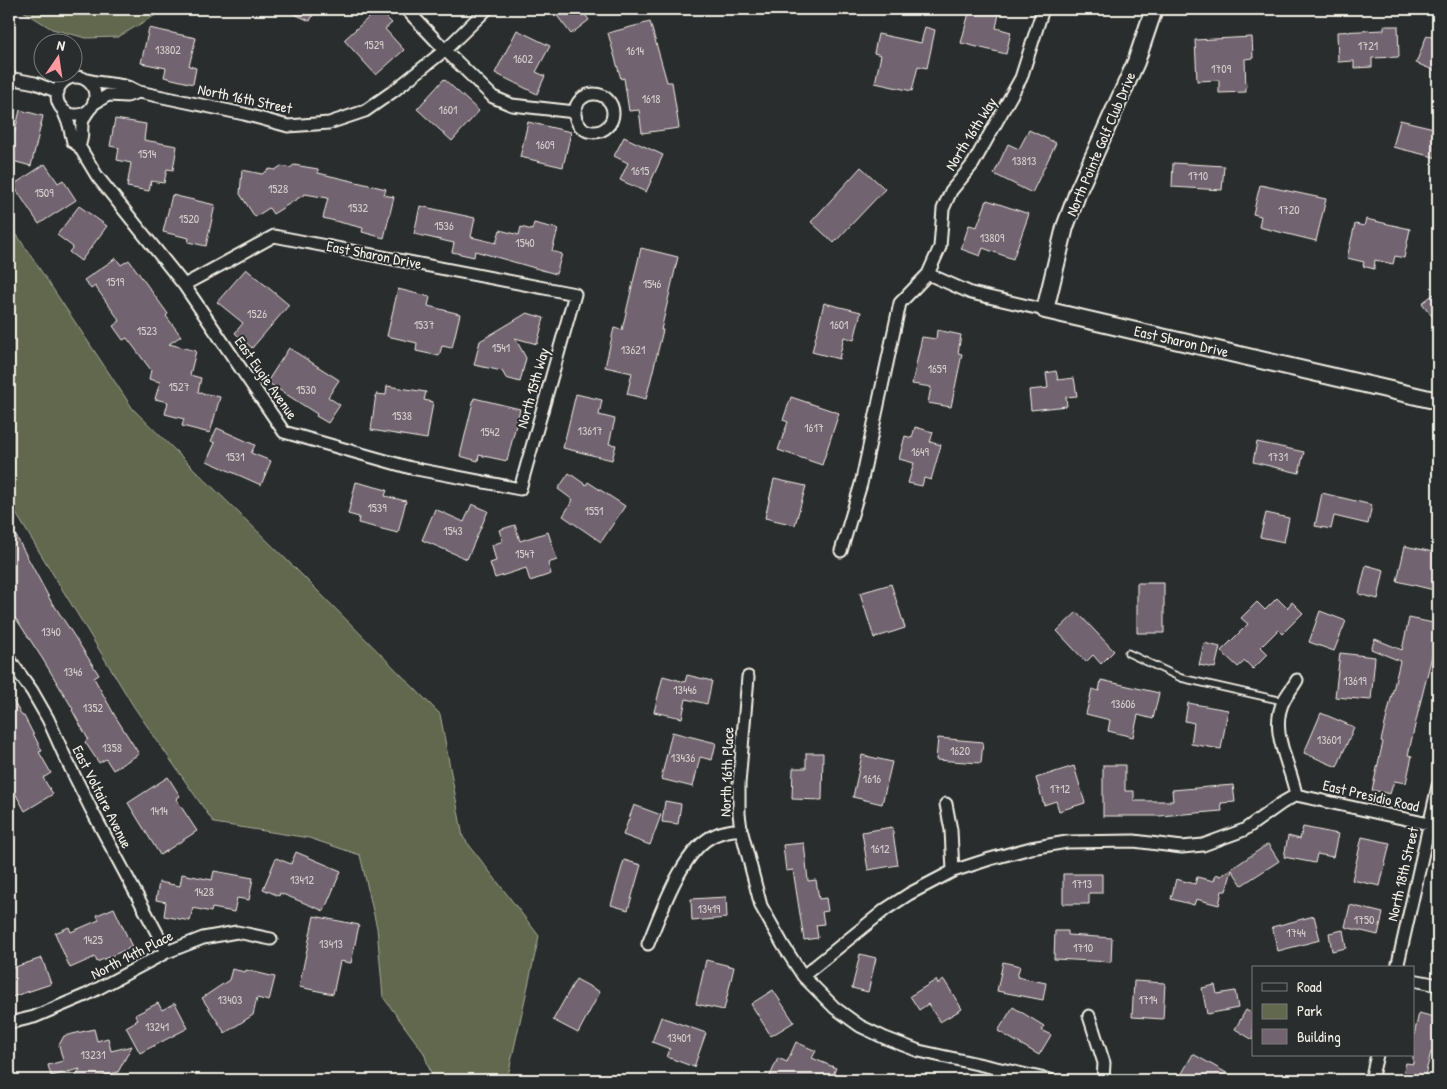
<svg xmlns="http://www.w3.org/2000/svg" width="1447" height="1089" font-family="'Patrick Hand',sans-serif">
<style>
.green{fill:#62684e;stroke:#abac9b}
.building{fill:#71636f;stroke:#f4f1e8}
.lines{fill:none;stroke-linecap:round;stroke-linejoin:round}
.lane-casing{stroke:#f4f1e8;stroke-width:9}
.street-casing{stroke:#f4f1e8;stroke-width:15}
.secondary-casing{stroke:#f4f1e8;stroke-width:20}
.lane{stroke:#2a2d2e;stroke-width:5.5}
.street{stroke:#2a2d2e;stroke-width:11}
.secondary{stroke:#2a2d2e;stroke-width:16}
.labels{text-anchor:middle;stroke-width:4;stroke-linejoin:round;paint-order:stroke}
.number-label{font-size:12px;fill:#d3ceca}
.street-label{font-size:15px;fill:#f4f1e8;stroke:#2a2d2e}
</style>
<rect width="100%" height="100%" fill="#2a2d2e"/>
<filter id="ink" filterUnits="userSpaceOnUse"><feTurbulence type="fractalNoise" baseFrequency=".02" numOctaves="2"/><feDisplacementMap in="SourceGraphic" scale="10" xChannelSelector="R" yChannelSelector="G"/><feConvolveMatrix kernelMatrix="1 2 1 2 8 2 1 2 1" color-interpolation-filters="sRGB"/></filter>
<g filter="url(#ink)">
<path class="green" d="M20,9H166L118,37L86,38L52,29Z
M9,223L133,409L298,571L440,714L463,837L539,936L507,1080H433L424,1053L383,997L377,928L360,855L309,838L214,823L134,707L9,502Z"/>
<path class="building" d="M283,9H316L310,21Z
M378,9L392,23L385,29L404,50L376,75L344,40Z
M552,9H581L589,20L571,34Z
M970,9H1000L996,28L1011,32L1006,54L961,43Z
M650,22L667,82H672L679,128L642,133L639,110L629,111L624,78L621,79L608,33Z
M1384,26H1398L1399,57L1372,58V67L1354,68V61L1338,62L1337,32L1384,30Z
M925,27L935,30L927,68L918,66L912,91L875,83L881,55L874,53L878,34L921,43Z
M149,28L196,38L189,66L196,68L193,84L164,77L166,68L141,63Z
M517,30L550,46L536,72L545,76L537,94L495,73Z
M1427,35L1438,40V72L1416,63Z
M1252,37L1253,58L1245,59L1246,92L1219,93V80L1197,81L1195,40Z
M444,79L479,111L452,141L417,109Z
M20,110L43,116L31,166L9,160V134L14,135Z
M115,119L146,124L144,140L177,146L173,170L167,169L164,183L151,181L149,191L127,187L131,163L117,160L119,148L110,146Z
M1400,120L1438,129V158L1393,147Z
M528,122L571,132L563,167L520,157Z
M1029,130L1056,143L1032,193L994,174L1008,144L1019,149Z
M624,137L663,155L646,192L620,180L628,163L614,156Z
M1173,163L1224,166L1222,190L1172,187Z
M45,164L58,183L63,180L76,200L39,224L13,185Z
M294,165L318,169V173L386,189L384,195L394,197L384,238L362,232L363,228L323,218L328,198L305,194L273,214L269,208L255,217L240,194L242,170L262,174L270,169L275,170L281,166L290,168Z
M861,167L885,189L834,243L811,222Z
M1260,185L1326,199L1316,241L1259,227L1261,216L1253,214Z
M172,195L215,205L206,246L188,242L189,238L163,232Z
M987,200L1029,214L1013,259L983,248L980,256L961,249L969,225L977,227Z
M79,206L107,226L81,261L69,252L73,247L57,235Z
M420,206L475,218L471,237L496,243L500,230L519,235L521,227L532,230L534,223L558,229L552,251L562,254L556,274L475,251L474,257L452,252L454,243L414,234Z
M1366,219L1410,229L1404,258L1395,256L1393,264L1375,260L1374,269L1363,266L1364,262L1347,258L1355,224L1364,226Z
M641,248L678,257L661,330H663L646,399L627,394L632,373L605,367L614,328L622,330Z
M116,258L121,265L129,260L168,314L166,316L181,336L169,344L196,351L190,375L201,378L198,392L220,397L210,433L182,426L184,419L165,414L168,402L155,399L160,382L149,379L151,370L127,338L123,340L113,326L120,321L95,286L91,289L84,280Z
M246,269L289,305L252,348L235,333L243,323L217,302Z
M398,289L430,297L428,306L460,314L452,348L442,346L439,356L416,351L417,343L387,336Z
M1438,291V324L1422,303Z
M824,303L861,312L854,340L844,337L839,359L812,352Z
M527,313L544,318L537,344L515,338L526,358L520,382L506,378L502,371L474,365L480,341Z
M937,330L961,335L958,353L962,354L951,407L928,403L931,387L912,384L922,337L936,339Z
M289,348L339,380L328,397L340,405L328,423L316,416L317,414L267,382Z
M1056,371L1058,380L1074,378L1077,396L1066,397L1067,406L1031,410L1029,390L1048,388L1046,373Z
M387,386L426,392L424,400L433,402L427,439L371,430L376,394L386,395Z
M576,394L602,400L599,415L615,419L609,444L616,445L612,460L563,448Z
M791,397L839,413L822,465L778,450L788,422L783,420Z
M474,398L520,409L507,461L479,455L478,461L460,456Z
M915,427L933,432L930,442L941,445L931,480L924,478L922,486L908,483L914,463L899,459L905,436L912,438Z
M217,428L255,445L251,453L271,461L261,485L207,461L215,443L211,441Z
M1257,442L1304,452L1299,473L1253,462Z
M569,473L586,485L588,482L625,506L601,542L563,516L573,500L558,489Z
M774,479L806,486L795,525L765,518Z
M356,482L387,490L385,496L406,501L398,533L358,523L359,517L348,514Z
M1322,493L1372,505L1368,524L1334,516L1331,529L1315,526Z
M472,504L488,511L467,559L422,540L435,509L464,522Z
M1266,513L1289,518L1284,542L1260,537Z
M9,523L53,605H54L78,642L99,675L94,678L115,716L139,754L113,770L106,759L99,763L85,742L88,739L72,710L73,709L42,658L17,620H16L9,607Z
M515,525L520,541L548,532L557,560L548,563L551,574L530,581L526,568L495,578L490,563L496,561L492,545L503,541L499,530Z
M1405,546L1438,553V591L1397,581Z
M1366,565L1384,570L1378,599L1359,594Z
M1137,583H1164V633H1137Z
M891,584L905,628L874,638L860,593Z
M1277,598L1287,608L1292,602L1303,613L1282,634L1278,630L1261,647L1268,654L1253,669L1245,661L1238,667L1221,651L1248,624L1241,618L1257,602L1265,610Z
M1320,611L1346,621L1334,651L1309,642Z
M1077,612L1114,651L1101,664L1093,655L1086,662L1057,631Z
M1409,618L1438,624V642L1437,649L1434,648L1420,704L1408,755L1412,756L1406,783L1394,781L1390,794L1372,790L1383,742L1381,741L1400,661L1371,649L1375,639L1402,650Z
M1204,643L1220,647L1215,668L1199,665Z
M1340,653L1375,657L1371,700L1335,697Z
M687,675L712,681L707,704L686,699L682,718L654,712L663,676L685,682Z
M1101,680L1159,693L1153,719L1138,715L1133,737L1108,731L1110,720L1086,714L1092,689L1099,691Z
M9,694L22,716H24L42,751L39,752L51,773L43,778L53,794L25,811L9,782Z
M1188,703L1228,710L1221,749L1191,744L1194,723L1185,721Z
M1321,713L1354,727L1337,767L1304,753Z
M672,732L716,743L712,760L700,757L693,787L661,779Z
M938,738L983,742L981,763L936,760Z
M806,753H823L822,800L792,799L793,768H806Z
M862,755L892,762L882,804L853,797Z
M1103,765H1125V791H1134V801H1173L1172,790L1233,785L1235,802L1221,803L1222,811L1159,816H1103Z
M1074,766L1085,803L1059,811L1056,801L1044,805L1036,778Z
M168,777L180,796L176,799L197,831L160,855L128,803Z
M665,801L681,804L678,824L662,822Z
M634,805L661,815L650,845L623,835Z
M892,827L898,865L868,870L862,832Z
M1303,827L1338,834L1333,857L1317,854L1315,863L1284,857L1288,836L1300,839Z
M1362,837L1390,843L1380,886L1352,880Z
M804,843L808,881L816,880L819,899L826,898L828,911L822,912L824,924L816,925L818,938L804,940L793,870L786,871L783,845Z
M1268,844L1279,861L1242,885L1232,870L1226,891H1222L1219,905L1196,899L1194,905L1171,899L1176,879L1195,884L1197,877L1214,881L1216,874L1221,876Z
M296,852L341,871L324,911L280,893L279,896L263,889L276,858L291,864Z
M624,860L641,865L628,910L611,905Z
M214,871L253,878L249,900L237,898L234,912L212,908L211,912L193,908L190,921L164,916L166,902L156,900L159,882L180,886L182,874L212,880Z
M1063,874H1102V893H1089V904H1063Z
M726,897L727,918L692,921L691,899Z
M1350,905L1383,913L1378,935L1345,927Z
M114,908L132,947L97,962L95,957L70,968L55,933L69,927L71,932L99,920L97,915Z
M314,916L359,925L351,963L340,961L333,994L299,987Z
M1314,916L1320,940L1278,951L1272,927Z
M1343,930L1346,948L1332,951L1329,933Z
M1055,931H1068V935L1112,938L1111,962L1054,959Z
M860,954L876,958L868,992L852,988Z
M42,958L51,984L9,998V969Z
M706,960L734,967L724,1010L696,1004Z
M1003,962L1020,966L1017,977L1046,983L1043,1000L997,991Z
M232,969L245,972L246,970L275,977L269,1001L257,998L253,1015L225,1033L202,998L229,980Z
M576,979L600,992L578,1033L553,1020Z
M936,980L938,984L944,980L962,1009L940,1022L928,1004L919,1010L910,996Z
M1134,981L1165,983L1163,1019L1132,1017Z
M1215,985L1217,994L1235,991L1238,1008L1207,1014L1202,988Z
M773,990L794,1022L771,1036L751,1004Z
M158,1003L162,1010L175,1003L188,1028L140,1053L126,1027L138,1020L135,1015Z
M1013,1007L1044,1026L1041,1030L1051,1035L1039,1055L998,1031Z
M1246,1010L1253,1014V1040L1235,1029Z
M1419,1013L1438,1018V1032L1433,1053L1431,1052L1424,1080H1401L1406,1063L1413,1064V1040Z
M661,1017L706,1033L694,1067L667,1057L670,1049L652,1042Z
M94,1029L97,1041L108,1038L111,1051L132,1046L118,1072L96,1078L94,1080H74L80,1069L51,1076L48,1065L63,1061L59,1045L64,1036Z
M796,1042L816,1051L812,1058L836,1068L831,1080H781L770,1076L778,1058L787,1062Z
M1193,1054L1239,1080H1190L1181,1075Z"/>
<g class="lines">
<g class="lane-casing">
<path id="lane" d="M1128,653L1181,678L1283,701"/>
</g>
<g class="street-casing">
<path id="street" d="M406,9L445,50L493,97L512,105L575,112
M57 96a19 19 0 1 1 38 0a19 19 0 1 1-38 0Z
M9,78L35,83L58,92
M87,80C105,85 123,82 139,92L244,114L288,126L329,123L365,111L395,90L445,50L487,9
M575 113a19 19 0 1 1 38 0a19 19 0 1 1-38 0Z
M93,104L108,95L127,96L139,92
M62,108L69,125L73,142L79,146L97,176L184,285L284,432L411,468L520,489L575,294L274,236L184,285
M79,146C86,131 76,127 89,110
M928,274L971,293L1045,310
M841,551L861,484L900,303L928,274L940,247L943,209L951,191L973,164L1021,78L1043,9
M9,659L32,691L48,719L65,757L91,809L167,952
M748,677L739,784V814L741,829L761,906L783,945L803,976L835,1008L860,1026L885,1038L919,1051L1050,1080
M1296,795L1438,826
M1296,795C1291,765 1268,731 1284,700C1288,693 1293,687 1297,680
M946,804L951,830L953,871
M648,944C661,913 682,849 715,835C723,831 732,830 741,829
M1397,968L1438,786
M803,976L886,909L909,894L953,871L990,859L1031,848L1067,842L1134,841L1182,847L1203,845L1244,830L1282,803L1296,795
M1413,980L1438,985
M1089,1016L1104,1063L1103,1080
M9,1023L34,1017L86,995L167,952L203,938L237,932L271,939
M1371,1080L1377,1055"/>
</g>
<g class="secondary-casing">
<g id="secondary">
<path id="s1" d="M1154,9L1136,62L1079,189L1065,227L1045,310L1438,401"/>
</g>
</g>
<use href="#lane" class="lane"/>
<use href="#street" class="street"/>
<use href="#secondary" class="secondary"/>
</g>
</g>
<g class="labels">
<g class="number-label">
<text x="374" y="49">1529</text>
<text x="1368" y="50">1721</text>
<text x="168" y="54">13802</text>
<text x="635" y="55">1614</text>
<text x="523" y="63">1602</text>
<text x="1221" y="73">1709</text>
<text x="651" y="103">1618</text>
<text x="448" y="114">1601</text>
<text x="545" y="149">1609</text>
<text x="147" y="158">1514</text>
<text x="1024" y="165">13813</text>
<text x="640" y="175">1615</text>
<text x="1198" y="180">1710</text>
<text x="278" y="193">1528</text>
<text x="44" y="197">1509</text>
<text x="358" y="212">1532</text>
<text x="1289" y="214">1720</text>
<text x="189" y="223">1520</text>
<text x="444" y="230">1536</text>
<text x="992" y="242">13809</text>
<text x="525" y="247">1540</text>
<text x="115" y="286">1519</text>
<text x="652" y="288">1546</text>
<text x="257" y="318">1526</text>
<text x="424" y="329">1537</text>
<text x="839" y="329">1601</text>
<text x="147" y="335">1523</text>
<text x="501" y="352">1541</text>
<text x="633" y="354">13621</text>
<text x="937" y="373">1659</text>
<text x="179" y="391">1527</text>
<text x="306" y="394">1530</text>
<text x="402" y="420">1538</text>
<text x="814" y="432">1617</text>
<text x="590" y="435">13617</text>
<text x="490" y="436">1542</text>
<text x="920" y="456">1649</text>
<text x="235" y="461">1531</text>
<text x="1278" y="461">1731</text>
<text x="377" y="512">1539</text>
<text x="594" y="515">1551</text>
<text x="453" y="535">1543</text>
<text x="525" y="558">1547</text>
<text x="51" y="636">1340</text>
<text x="73" y="676">1346</text>
<text x="1355" y="685">13619</text>
<text x="685" y="694">13446</text>
<text x="1123" y="708">13606</text>
<text x="93" y="712">1352</text>
<text x="1329" y="744">13601</text>
<text x="112" y="752">1358</text>
<text x="960" y="755">1620</text>
<text x="683" y="762">13436</text>
<text x="872" y="783">1616</text>
<text x="1060" y="793">1712</text>
<text x="159" y="815">1414</text>
<text x="880" y="853">1612</text>
<text x="302" y="884">13412</text>
<text x="1082" y="888">1713</text>
<text x="204" y="896">1428</text>
<text x="709" y="913">13419</text>
<text x="1364" y="924">1750</text>
<text x="1296" y="937">1744</text>
<text x="93" y="944">1425</text>
<text x="331" y="948">13413</text>
<text x="1083" y="952">1710</text>
<text x="230" y="1004">13403</text>
<text x="1148" y="1004">1714</text>
<text x="157" y="1031">13241</text>
<text x="679" y="1042">13401</text>
<text x="93" y="1059">13231</text>
</g>
<g class="street-label">
<text transform="translate(245 99) rotate(12)" y="5">North 16th Street</text>
<text transform="translate(971 134) rotate(-58)" y="5">North 16th Way</text>
<text transform="translate(1101 144) rotate(-67)" y="5">North Pointe Golf Club Drive</text>
<text transform="translate(374 255) rotate(11)" y="5">East Sharon Drive</text>
<text dy="5" stroke="none"><textPath href="#s1" startOffset="461">East Sharon Drive</textPath></text>
<text transform="translate(266 378) rotate(55)" y="5">East Eugie Avenue</text>
<text transform="translate(533 388) rotate(-74)" y="5">North 15th Way</text>
<text transform="translate(727 772) rotate(-88)" y="5">North 16th Place</text>
<text transform="translate(1371 796) rotate(13)" y="5">East Presidio Road</text>
<text transform="translate(102 797) rotate(63)" y="5">East Voltaire Avenue</text>
<text transform="translate(1403 874) rotate(-77)" y="5">North 18th Street</text>
<text transform="translate(132 955) rotate(-27)" y="5">North 14th Place</text>
</g>
</g>
<rect width="1447" height="1089" fill="none" stroke="#2a2d2e" stroke-width="30"/>
<rect x="15" y="15" width="1417" height="1059" fill="none" stroke="#f4f1e8" stroke-width="2" filter="url(#ink)"/>
<rect x="1252" y="966" width="162" height="90" fill="#2a2d2e" stroke="#7b7b78"/>
<rect x="1262" y="983" width="25" height="8" fill="#2a2d2e" stroke="#7b7b78"/>
<text x="1297" y="992" font-size="15" fill="#f4f1e8">Road</text>
<rect x="1262" y="1004" width="25" height="15" fill="#62684e" stroke="#7b7b78"/>
<text x="1297" y="1016" font-size="15" fill="#f4f1e8">Park</text>
<rect x="1262" y="1029" width="25" height="15" fill="#71636f" stroke="#7b7b78"/>
<text x="1297" y="1042" font-size="15" fill="#f4f1e8">Building</text>
<g transform="translate(58 58) rotate(13)"><circle r="24" fill="#2a2d2e" stroke="#7b7b78"/>
<path d="M0-4L9 19L0 12L-9 19Z" fill="#ff9aa2"/>
<text y="-8" font-size="14" font-weight="bold" text-anchor="middle" fill="#f4f1e8">N</text>
</g>
</svg>
